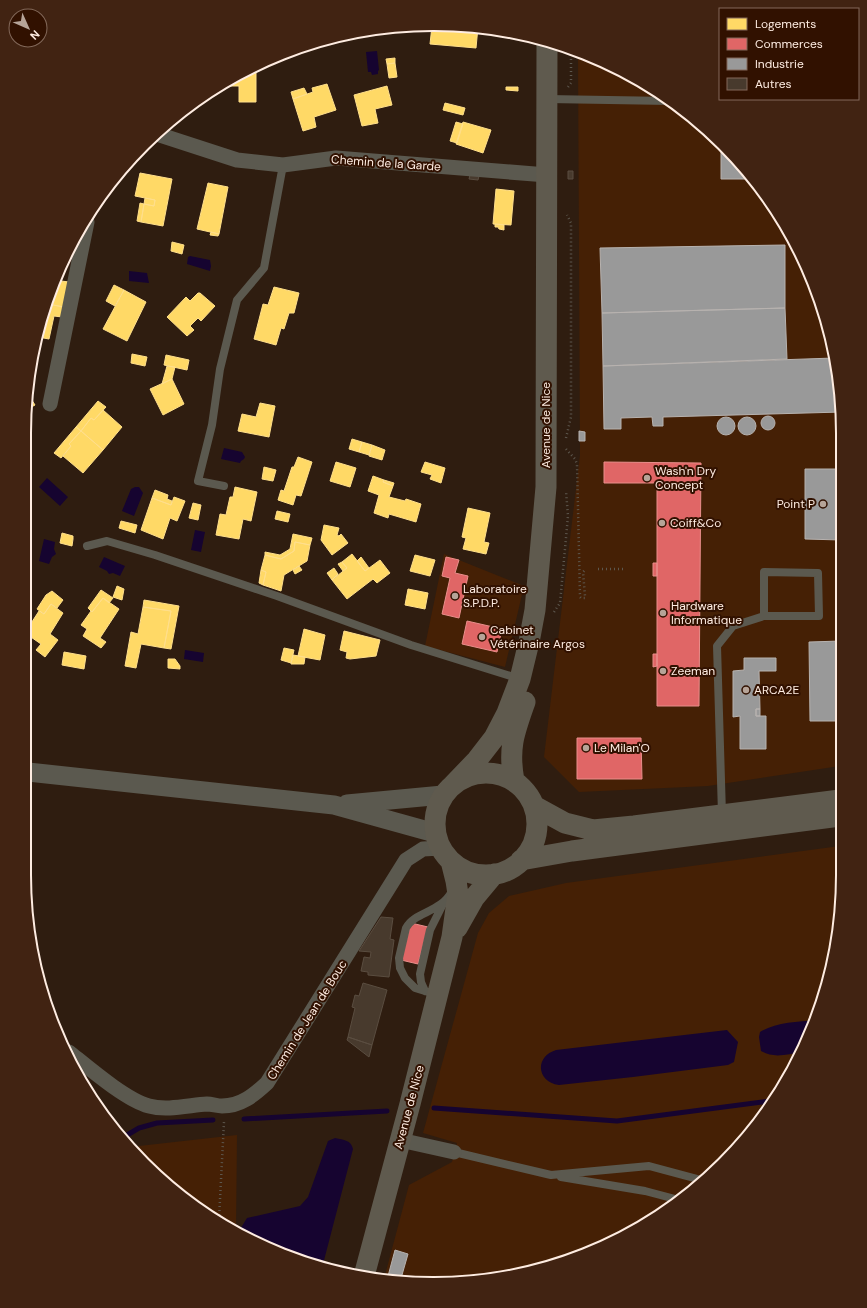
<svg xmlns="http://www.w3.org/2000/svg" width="867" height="1308" font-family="'DM Sans',sans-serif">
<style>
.built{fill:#452005}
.water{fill:#160430}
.homes{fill:#ffd966;stroke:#ffdf8b}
.shops{fill:#e06666;stroke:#e98e8b}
.industry{fill:#999;stroke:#b7b2af}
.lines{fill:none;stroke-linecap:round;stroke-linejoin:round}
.stream{stroke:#160430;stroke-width:5}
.building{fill:#483a2d;stroke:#5a4d40}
.path{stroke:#5d574e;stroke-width:2.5;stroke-dasharray:1 3;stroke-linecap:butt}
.service{stroke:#5b594f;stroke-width:8}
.minor{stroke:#5b594f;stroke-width:15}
.tertiary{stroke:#5b594f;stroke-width:19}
.secondary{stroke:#5f5a4e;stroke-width:21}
.poi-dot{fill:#b6a498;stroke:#311100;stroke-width:1.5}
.labels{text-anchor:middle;stroke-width:4;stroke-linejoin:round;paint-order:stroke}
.street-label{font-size:12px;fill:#feece1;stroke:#311100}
.poi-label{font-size:12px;fill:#feece1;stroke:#311100;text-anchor:start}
.rim{fill:none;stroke:#feece1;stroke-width:2}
</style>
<rect width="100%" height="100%" fill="#2f1d10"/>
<path class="built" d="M578,52L638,79L704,126L759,184L801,253L829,328L842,407L840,766L708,786L579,792L544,757L580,455Z
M444,554L524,586L505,667L425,646Z
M840,846L839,928L821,1006L801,1055L741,1145L703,1183L638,1229L539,1270L461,1283H406L384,1279L409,1185L452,1162L457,1143L423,1133L478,933L489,913L509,896L566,883Z
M237,1135L236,1229L184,1199L144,1164L130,1147Z"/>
<path class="water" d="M377,51L379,70L378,71V74L372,75L371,72H368L366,52Z
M190,256L210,260L211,266L210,271L187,264L188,257Z
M129,271L147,273L149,283L129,281Z
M224,448L242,452L245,457L244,459L241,461L240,463L221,459Z
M47,478L68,497L60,506L39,487Z
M135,487H139L143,493L134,516L122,511L131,489Z
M195,530L205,532L201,552L191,550Z
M44,539L55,542L54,549L56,554L52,557L49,564L39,561Z
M104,557L125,566L120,576L113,573L109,574L107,571L99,567Z
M185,650L204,653L203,662L184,659Z
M816,1020L802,1052C788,1054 774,1059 761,1051L759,1037L760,1032C776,1022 797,1022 816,1020Z
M727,1030L738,1042L734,1062L728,1065L633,1077L559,1085C537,1082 534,1057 556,1050Z
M335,1138C344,1140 351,1140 353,1149L322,1268L277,1253L239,1231L247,1218L300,1206L308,1197L328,1141Z"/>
<path class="homes" d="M432,26L478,27L476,48L430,44Z
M395,58V63L387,64L386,59Z
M395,63L397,77L389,78L387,64Z
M250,68H256V102H239V86H229V81Z
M327,84L336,110L314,117L316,127L303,131L293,99L313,92L312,88Z
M387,86L392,105L375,109L378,123L362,126L354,95Z
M506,87H518V91L506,90Z
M304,88L307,94L293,99L291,92Z
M445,103L465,108L463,115L443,110Z
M456,122L463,124L457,143L450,141Z
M463,122L491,130L483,153L456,144Z
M140,173L172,179L163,226L141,222L144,204L154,206L155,200L135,196Z
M208,183L228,187L219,234L197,229Z
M496,189L514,191L511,225L493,224Z
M145,198L155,200L154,206L144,204Z
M140,203L144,204L141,222L137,221Z
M495,224L504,225V230L499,229L498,227H495Z
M211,232L219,234L218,236L210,235Z
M172,242L184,245L182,254L171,251Z
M58,272L63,273L61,281L69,282L64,307L47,304L49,295Z
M114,285L124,290L115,306L106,301Z
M274,287L299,293L294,313H289L284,329L281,328L276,345L254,339L263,304L268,305Z
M124,290L146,302L127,341L103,329Z
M198,293H200L215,306L201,321L198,318L190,326L194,330L187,336L167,317L186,297L190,301Z
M48,304L64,307L62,317L54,316L49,339L38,337L43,313L47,314Z
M132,354L147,357L145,366L131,363Z
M166,355L189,360L187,370L164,365Z
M167,366L175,367L172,379L162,384Z
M172,379L184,404L163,415L150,389Z
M28,394L35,405L28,409Z
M98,401L106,407L94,420L91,418L81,431L76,427Z
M260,403L275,406L269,437L238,431L242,414L256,417Z
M103,410L122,427L103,450L81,431L91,418L94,420Z
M76,427L81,431L69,444L71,446L61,458L54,453Z
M81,431L103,450L83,473L63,456L71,446L69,444Z
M352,439L362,442L359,452L349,449Z
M362,442L372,445L369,455L359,452Z
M372,445L385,450L382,460L369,456Z
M298,457L312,462L301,496L296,495L293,505L278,500L281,490L284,491L292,467H294Z
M336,462L356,468L350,487L330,481Z
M425,462L445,468L441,483L430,479L432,475L421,472Z
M264,467L276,470L273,481L262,479Z
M373,476L384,480L383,482L393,486L389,497L405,501L406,499L421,504L416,522L389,514L388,518L374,513L379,495L368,491Z
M384,480L394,483L393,486L383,482Z
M235,487L257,492L251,521L243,519L239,539L216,535L220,514L226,515L230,497H233Z
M155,490L168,495L167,499L172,501L171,505L152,498Z
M174,497L185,501L177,521L170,518L163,539L141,530L152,498L171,505Z
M193,503L201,505L198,520L189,518Z
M468,508L490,513L484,542L489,543L486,554L463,549L466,538L462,537Z
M277,511L290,514L288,522L275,519Z
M121,521L137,525L135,533L119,528Z
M324,525L339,528L337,535L339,536L341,534L348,543L332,555L321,540Z
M62,533L73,536V539L72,546L60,543Z
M293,534L312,538L310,545L295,542L294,551L281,559L265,555V552L280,555L290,549Z
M295,542L310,545L307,561L284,575L281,591L263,585L266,572L261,570L265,555L281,559L294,551Z
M352,554L365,571L380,560L390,573L377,583L373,579L347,599L332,580L347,568L342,562Z
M415,555L435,560L430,576L410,571Z
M361,557L369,568L365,571L357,561Z
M342,562L347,568L343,571L338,564Z
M299,566L302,570L295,574L293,570Z
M334,568L338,574L332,580L327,573Z
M261,570L266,572L263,585L259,583Z
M117,586L124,589L122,600L113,597Z
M408,589L428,593L425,609L405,605Z
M101,590L113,598L109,603L103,598L92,612L88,608Z
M52,591L63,600L57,608L51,604L44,614L37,609L46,595Z
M103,598L119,609L100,638L106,642L101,648L83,636L87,629L81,625L91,611L92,612Z
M144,600L179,606L171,649L164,648L171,611L143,607Z
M51,604L63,613L50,634L58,640L45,657L36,650L41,644L28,635V628L39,611L44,614Z
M143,607L171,611L164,648L141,644L136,668L125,666L131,632L138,634Z
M304,629L325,635L320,660L298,656Z
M344,631L380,640L376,656L350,659L346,658L347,652L340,650Z
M284,648L294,650L291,663L281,660Z
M64,652L86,656L84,669L62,665Z
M293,655L305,657L304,664H291Z
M168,659H175L180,666V669L168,668Z"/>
<path class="shops" d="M604,462L701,463L699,706H657V483H604Z
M446,557L459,560L455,573L468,576L459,618L442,614L450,578L442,576Z
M653,563H657V576H653Z
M467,621L502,629L497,652L462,644Z
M653,654H657V666L653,667Z
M577,738H641L642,779H577Z
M411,923L428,927L418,964L401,960Z"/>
<path class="industry" d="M721,145L754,179H721Z
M785,245V308L602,313L600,248Z
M785,308L787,359L603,366L602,313Z
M834,358L842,412L663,417V426H653L652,417L621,418V429H604L603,366Z
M761 423a7 7 0 1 1 14 0a7 7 0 1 1-14 0Z
M738 426a9 9 0 1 1 18 0a9 9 0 1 1-18 0Z
M717 426a9 9 0 1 1 18 0a9 9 0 1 1-18 0Z
M579,431L585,432V441H579Z
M805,469H842L841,540L805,539Z
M841,641V721H810L809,642Z
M744,658H776V671H759L760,709H756V716H766V749H740V716L733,717V671L744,670Z
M756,709H760V716H756Z
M395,1250L408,1254L400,1282L387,1280Z"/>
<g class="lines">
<path class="stream" d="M434,1108L617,1121L770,1101
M244,1119L387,1111
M122,1138L139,1128L157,1123L213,1120"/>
</g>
<path class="building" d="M568,171H573V179H568Z
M470,175L479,176L478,180L469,179Z
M381,917L393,918L390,939L394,940L389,977L368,975V972L361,971L364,957L370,958L371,952L359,951Z
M363,983L387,990L372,1045L348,1037L355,1008L352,1007L355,995L359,996Z
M348,1037L372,1045L369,1057L347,1040Z"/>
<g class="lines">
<path class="path" d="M568,87L571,83V49
M566,438L571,417V223L567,215
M566,449L575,459L577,464L580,597L581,598H585V596L583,572L586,569
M598,569H624
M554,612L560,603L568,516L566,491
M219,1219L224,1122"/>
<path class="service" d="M547,99L670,101
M224,486L198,481L212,425L220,369L237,300L264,268L283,165
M87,546L107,541L155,555L277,596L411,645L520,679
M722,814L717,646L733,626L764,616H819L818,573L764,572V616
M425,991L421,982L420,974L430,930L442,906
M438,995L415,988L405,978L400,968L399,958L406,928C415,911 441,913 452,891
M454,1152L551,1175L649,1166L705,1181
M561,1177L645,1191L679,1200"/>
<path class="minor" d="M157,134L237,160L283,165L336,158L547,175
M50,404L87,222
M69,1052C89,1068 126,1100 149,1106C167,1111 190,1105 207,1104C212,1104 217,1106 222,1106C241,1106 254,1095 267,1083L406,860L423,849L440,848
M400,1140L454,1152"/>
<path class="tertiary" d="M28,772L334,805L435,833
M347,804L443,795"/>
<path class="secondary" d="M435 824a51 51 0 1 1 102 0a51 51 0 1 1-102 0Z
M514,781C508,748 514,733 525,702
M453,785L477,760L494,738L507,713L520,679L529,642L535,610L546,487L547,42
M534,806L565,823L593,830L634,826L840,800
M521,860L572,851L840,816
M457,928L474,898L494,874
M364,1276L410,1104L452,937L458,894L456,881L451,861"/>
</g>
<g class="poi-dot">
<circle cx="647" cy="478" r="4"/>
<circle cx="823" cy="504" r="4"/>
<circle cx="662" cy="523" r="4"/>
<circle cx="455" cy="596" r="4"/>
<circle cx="663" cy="613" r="4"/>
<circle cx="482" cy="637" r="4"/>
<circle cx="663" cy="671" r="4"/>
<circle cx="746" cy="690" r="4"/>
<circle cx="586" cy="748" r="4"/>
</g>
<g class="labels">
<g class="street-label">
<text transform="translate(386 163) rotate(4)" y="4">Chemin de la Garde</text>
<text transform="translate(546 425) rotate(-90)" y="4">Avenue de Nice</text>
<text transform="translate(307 1020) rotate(-58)" y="4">Chemin de Jean de Bouc</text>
<text transform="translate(409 1107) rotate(-75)" y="4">Avenue de Nice</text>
</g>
<g class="poi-label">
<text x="655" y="475">Wash'n Dry<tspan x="655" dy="14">Concept</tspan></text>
<text x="815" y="508" text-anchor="end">Point P</text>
<text x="670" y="527">Coiff&amp;Co</text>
<text x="463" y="593">Laboratoire<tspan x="463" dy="14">S.P.D.P.</tspan></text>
<text x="671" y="610">Hardware<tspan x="671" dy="14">Informatique</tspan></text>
<text x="490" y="634">Cabinet<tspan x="490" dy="14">Vétérinaire Argos</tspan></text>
<text x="671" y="675">Zeeman</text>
<text x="754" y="694">ARCA2E</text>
<text x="594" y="752">Le Milan'O</text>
</g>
</g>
<path d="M0 0H867V1308H0ZM433 31H434A402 402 0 0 1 836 433V875A402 402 0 0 1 434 1277H433A402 402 0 0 1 31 875V433A402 402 0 0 1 433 31Z" fill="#412312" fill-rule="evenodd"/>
<path class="rim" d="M433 31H434A402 402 0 0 1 836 433V875A402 402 0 0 1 434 1277H433A402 402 0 0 1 31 875V433A402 402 0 0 1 433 31Z"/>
<rect x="719" y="8" width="140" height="92" fill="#311100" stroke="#83695a"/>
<rect x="727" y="18" width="20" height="12" fill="#ffd966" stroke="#83695a"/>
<text x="755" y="28" font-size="12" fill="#feece1">Logements</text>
<rect x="727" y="38" width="20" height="12" fill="#e06666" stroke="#83695a"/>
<text x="755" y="48" font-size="12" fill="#feece1">Commerces</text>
<rect x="727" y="58" width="20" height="12" fill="#999999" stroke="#83695a"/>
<text x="755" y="68" font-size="12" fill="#feece1">Industrie</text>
<rect x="727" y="78" width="20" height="12" fill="#483a2d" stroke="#83695a"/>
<text x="755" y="88" font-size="12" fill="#feece1">Autres</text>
<g transform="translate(28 28) rotate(135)"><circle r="19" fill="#311100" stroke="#83695a"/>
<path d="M0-3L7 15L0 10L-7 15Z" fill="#b6a498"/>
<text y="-6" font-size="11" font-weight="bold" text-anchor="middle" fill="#feece1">N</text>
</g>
</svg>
